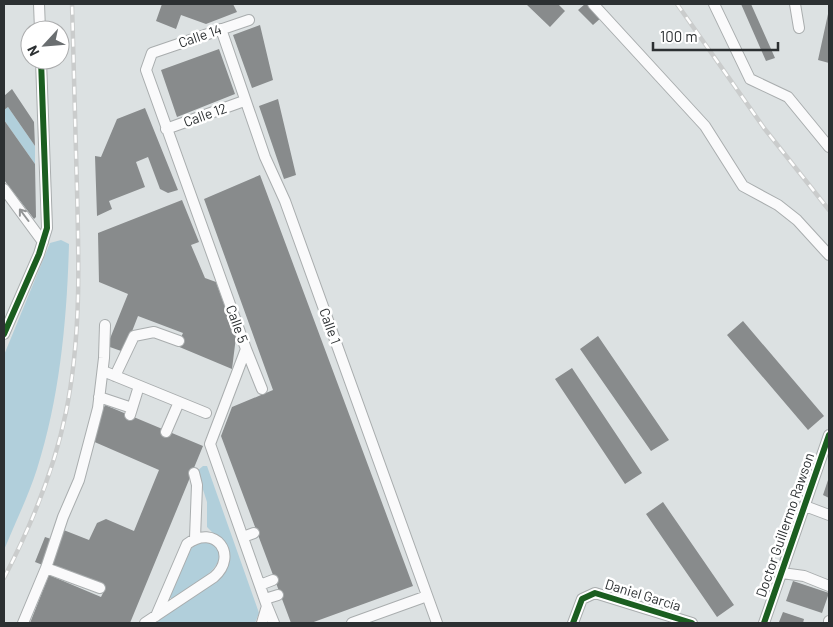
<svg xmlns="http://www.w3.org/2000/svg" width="833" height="627" font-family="Barlow,sans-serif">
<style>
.green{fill:#b1cfdb}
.building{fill:#888b8c}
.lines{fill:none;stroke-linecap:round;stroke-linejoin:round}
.minor-casing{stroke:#a9adae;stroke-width:12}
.minor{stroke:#fafafb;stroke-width:10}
.rail-casing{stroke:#cacccc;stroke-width:4.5}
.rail{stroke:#fff;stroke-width:2.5;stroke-dasharray:8;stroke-linecap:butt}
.cycleway-casing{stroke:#fff;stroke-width:9}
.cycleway{stroke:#1b5e20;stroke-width:6}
.oneway{stroke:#939596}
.labels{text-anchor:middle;stroke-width:5;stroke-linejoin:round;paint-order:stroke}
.street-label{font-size:14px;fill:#2c3032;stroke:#fff}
</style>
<rect width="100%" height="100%" fill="#dce1e2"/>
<path class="green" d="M8,107L35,146V164L4,120V110Z
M61,240L69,244C67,319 60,397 37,469C28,497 15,523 4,550V355L50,243Z
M203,466H207L259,613L255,623H154L216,581L226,564L214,534L207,527V502L197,471Z
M206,541L214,544L221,554C216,575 190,587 173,598H169L168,595C177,575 182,545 206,541Z"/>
<path class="building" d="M162,4H233L237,12L206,24L181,15L176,29L156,21Z
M526,4H558L565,11L550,27Z
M585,4H590L602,17L593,25L578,10Z
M741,4H751L775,58L766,61Z
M828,14H829V63L818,60Z
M260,25L273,80L252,88L233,35Z
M219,49L235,94L177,117L161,70Z
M12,89L34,122L35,146L8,107L4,110V96Z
M278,99L296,175L284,179L259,106Z
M145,108L178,190L168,193L160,189L148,157L136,162L145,187L109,201L112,209L97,216L95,156L101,157L117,119Z
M4,120L35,164L36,217L34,219L4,180Z
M260,175L413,586L311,623H291L221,436L232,407L273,390L204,199Z
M182,200L199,242L191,245L205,278L216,282L236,337L232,369L177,346L183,333L138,316L124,352L107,346L128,294L99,282L98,233Z
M743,321L824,416L808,430L727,335Z
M598,336L669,440L651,451L580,349Z
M572,368L642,473L625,484L555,379Z
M105,405L203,446L130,623H30L49,575L101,597L105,589L35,562L45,537L57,541L61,529L89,540L97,523L106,519L134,531L159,470L90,440Z
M829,477V498L823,495Z
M663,502L734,605L717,617L646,514Z
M793,581L829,593L822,613L786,601Z
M783,612L804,619L803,623L779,622Z"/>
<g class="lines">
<g class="minor-casing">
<path id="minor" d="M39,4L40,30
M593,4L705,126L743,186L778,205L797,220L829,255
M714,4L750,79L788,97L829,147
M795,4L799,28
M249,20L152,53L146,70L246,349L210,444L267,606L262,623
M221,29L265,157L285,201L437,623
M166,129L244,101
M4,189L43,242
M4,334L39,254L47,228L41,60
M246,349L262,389
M103,371L206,413
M115,376L134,336L154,332L179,341
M99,397L132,408
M130,415L139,386
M166,432L179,402
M194,473L197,485L195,538
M805,506L829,515
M243,537L254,533
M782,573L804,576L829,586
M260,585L273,580
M100,588L46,568L63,517L79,480L98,408L104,358L105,325
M265,599L278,595
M267,606L274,623
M23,623L46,568
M145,623L214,577C239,555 215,523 187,544L156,616
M352,623L427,596
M573,623L582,599L595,593L692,623
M764,623L829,435
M829,623V621"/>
</g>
<use href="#minor" class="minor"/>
<g class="rail-casing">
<path id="rail" d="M677,4L764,128L829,210
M4,578C31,526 54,471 66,412C81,338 79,265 77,189C75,128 74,66 72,4"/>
</g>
<use href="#rail" class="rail"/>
<g class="cycleway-casing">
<path id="cycleway" d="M4,334L39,254L47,228L41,60
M573,623L582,599L595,593L692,623
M764,623L829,435"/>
</g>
<use href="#cycleway" class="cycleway"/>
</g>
<defs><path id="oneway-shaft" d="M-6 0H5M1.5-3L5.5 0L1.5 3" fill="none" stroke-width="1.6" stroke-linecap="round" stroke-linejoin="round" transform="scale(1.25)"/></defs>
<use class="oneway" href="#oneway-shaft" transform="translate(24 215) rotate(-127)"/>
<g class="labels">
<g class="street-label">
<text transform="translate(200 36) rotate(-19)" y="5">Calle 14</text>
<text transform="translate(205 115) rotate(-20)" y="5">Calle 12</text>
<text transform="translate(237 324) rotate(70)" y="5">Calle 5</text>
<text transform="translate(330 326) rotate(70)" y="5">Calle 1</text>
<text transform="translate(785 525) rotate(-71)" y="5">Doctor Guillermo Rawson</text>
<text transform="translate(643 595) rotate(17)" y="5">Daniel García</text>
</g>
</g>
<rect width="833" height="627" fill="none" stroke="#2c3032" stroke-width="10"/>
<g transform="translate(45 45) rotate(244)"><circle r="24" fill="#ffffff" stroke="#abacad"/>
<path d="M0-4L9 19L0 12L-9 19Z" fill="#6a6e70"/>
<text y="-8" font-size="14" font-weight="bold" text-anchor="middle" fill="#2c3032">N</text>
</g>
<path d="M653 42v8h125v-8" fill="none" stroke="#2c3032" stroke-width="2.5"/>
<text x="660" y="42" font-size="15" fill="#2c3032" stroke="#ffffff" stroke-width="4" paint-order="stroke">100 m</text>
</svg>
